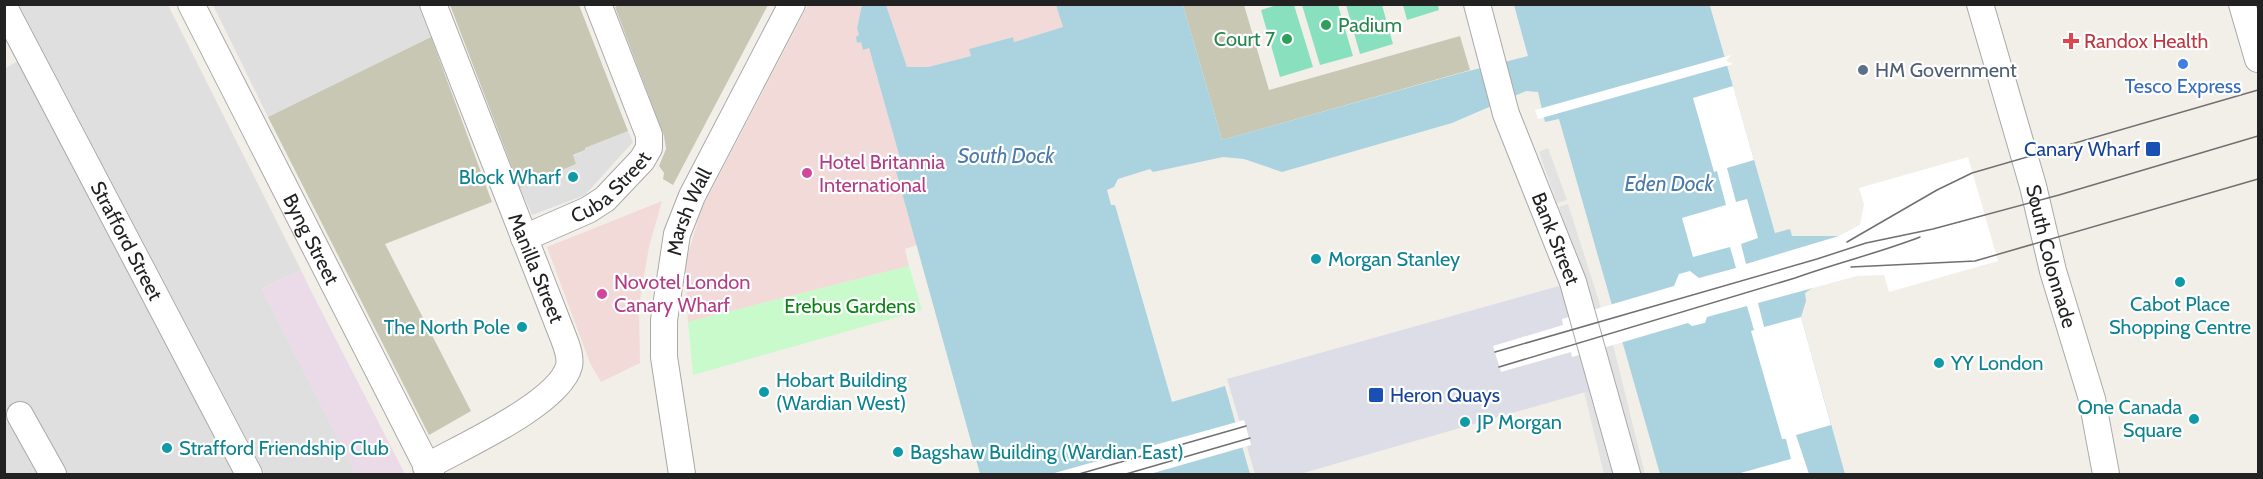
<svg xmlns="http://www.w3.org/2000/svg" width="2263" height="479" font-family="Cabin,sans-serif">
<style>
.residential{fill:#e0dfdf}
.commercial{fill:#f2dad9}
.industrial{fill:#ebdbe8}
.construction{fill:#c7c7b4}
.park{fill:#c8facc}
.pitch{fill:#88e0be}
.parking{fill:#e2e2e2}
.plaza{fill:#dddde8}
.water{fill:#aad3df}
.pier{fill:#fff}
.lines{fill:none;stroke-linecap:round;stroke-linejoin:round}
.minor-casing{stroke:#a9a9a9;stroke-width:28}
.minor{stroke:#fff;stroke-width:26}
.tram{stroke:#707070;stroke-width:1.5}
.leisure-dot{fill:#2e9e5b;stroke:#fff;stroke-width:2}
.health-dot{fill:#e0444e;stroke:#fff;stroke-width:2}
.shop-dot{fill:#3f7fe0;stroke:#fff;stroke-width:2}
.service-dot{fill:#5c6f8a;stroke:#fff;stroke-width:2}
.transit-dot{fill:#1a4fb4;stroke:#fff;stroke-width:2}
.hotel-dot{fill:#d1479c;stroke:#fff;stroke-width:2}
.culture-dot{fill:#0f9aa8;stroke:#fff;stroke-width:2}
.labels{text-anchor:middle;stroke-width:4.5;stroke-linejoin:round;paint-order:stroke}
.leisure-label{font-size:20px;fill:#27864d;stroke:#fff;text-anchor:start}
.health-label{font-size:20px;fill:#be3a42;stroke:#fff;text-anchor:start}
.service-label{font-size:20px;fill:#4e5e75;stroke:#fff;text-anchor:start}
.shop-label{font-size:20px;fill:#366cbe;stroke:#fff}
.transit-label{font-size:20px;fill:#164399;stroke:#fff;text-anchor:end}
.hotel-label{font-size:20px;fill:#b23c85;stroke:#fff;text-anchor:start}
.culture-label{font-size:20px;fill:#0d838f;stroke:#fff;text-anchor:start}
.street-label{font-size:20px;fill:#222;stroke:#fff}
.park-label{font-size:20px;fill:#0c8416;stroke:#fff}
.water-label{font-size:21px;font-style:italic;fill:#4a7aab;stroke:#fff}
</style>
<rect width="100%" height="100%" fill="#f2efe9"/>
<path class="residential" d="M19,5H168L301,270L262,289L356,474H265Z
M213,5H418L431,37L268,117Z
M18,61L239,474H5L4,69Z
M628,131L633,142L585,195L532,215L520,188L576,164L573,156L585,150V148Z"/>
<path class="commercial" d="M808,5H862L857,28L861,42L869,48L901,162L894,164L917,245L905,249L909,266L688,322L685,265L701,210Z
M886,5H1056L1064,27L1014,42L1012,37L970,49L971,56L928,67H907Z
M662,201L649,247L639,306L640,363L601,382L590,363L547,247Z"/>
<path class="industrial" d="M301,270L309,287L405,474H356L341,445L262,289Z"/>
<path class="construction" d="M450,5H579L628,131L585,148V150L573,155L576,164L520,188Z
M620,5H768L673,185L663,179L664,173L659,166L666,149L664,136L615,7Z
M1183,5H1244L1269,90L1460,36L1470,70L1222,140Z
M431,37L492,202L385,244L471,411L429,435L268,117Z"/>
<path class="park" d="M909,266L922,310L693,375L688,322Z"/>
<path class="pitch" d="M1280,4L1294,5L1313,67L1280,77L1261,10Z
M1302,5H1338L1353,56L1320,65Z
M1346,5H1382L1393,44L1360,54Z
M1403,5H1438L1439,10L1407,20Z"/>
<path class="parking" d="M1548,148L1567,200L1557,203L1539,152Z
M1568,204L1614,349L1645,474H1636L1589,298L1559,207Z
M1591,386L1613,474H1604L1583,387Z"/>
<path class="plaza" d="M1573,282L1603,387L1300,474H1255L1227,379Z"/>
<path class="water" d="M862,5H886L907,67H928L971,56L969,49L1013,37L1014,42L1063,27L1056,5H1183L1222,140L1461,73L1528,56L1514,5H1711L1710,6L1775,233L1790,229L1792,236H1838L1846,265L1805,293L1806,301L1801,317L1845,474H1660L1559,119L1545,122L1538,92L1526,91L1452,123L1282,172L1244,159L1223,157L1153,172L1150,169L1118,179L1114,187L1107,190L1111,205H1115L1172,402L1225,386L1250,474H980L894,164L901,162L869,48L863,50L861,42L857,43L856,37L859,35L857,28Z"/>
<path class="pier" d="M1731,55L1726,61L1733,64L1538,119L1535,110Z
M1733,86L1754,160L1727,168L1736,202L1747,199L1758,238L1741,244L1746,264L1839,236L1860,225L1864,204L1859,188L1968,157L1998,261L1889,292L1884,275L1857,276L1758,303L1764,327L1801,317L1831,425L1796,435L1809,474H1737L1791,459L1786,439H1782L1751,331L1754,330L1747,306L1707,317L1705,323L1692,326L1688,323L1572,357L1571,352L1501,372L1493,346L1563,325L1562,319L1674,286L1679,274L1690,271L1699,278L1736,268L1730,247L1693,257L1682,218L1726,205L1717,171L1714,172L1693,98Z
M1244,420L1251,445L1150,474H1051Z"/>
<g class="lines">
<g class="minor-casing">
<g id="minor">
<path id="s1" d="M191,4L431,474"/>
<path id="s2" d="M1477,4L1506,114L1573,282L1627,474"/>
<path id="s3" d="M1980,4L2033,186L2053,271L2092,399L2106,474"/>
<path d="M2242,4L2258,59"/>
<path id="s4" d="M4,7L249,474"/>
<path id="s5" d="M524,238L588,210L605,199L642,160L649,148V135L598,4"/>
<path d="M20,415L53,474"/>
<path d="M426,467C459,448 559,404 569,366C571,357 567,347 564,339L433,4"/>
<path id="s6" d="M682,474L664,357V320L677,234L692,196L792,4"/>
</g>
</g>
<use href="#minor" class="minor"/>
<path class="tram" d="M1847,242L1937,190L1972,173L2258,90
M1851,267L1975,261L2258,179
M1495,352L1817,259L1866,243L1933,229L2059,195L2258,136
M1499,367L1795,278C1836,263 1879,253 1920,237
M1079,474L1246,426
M1126,474L1250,438"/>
</g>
<g class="leisure-dot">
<circle cx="1326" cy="25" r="6"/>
<circle cx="1287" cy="39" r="6"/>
</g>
<path class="health-dot" d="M2068 32h6v6h6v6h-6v6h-6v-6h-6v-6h6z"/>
<circle class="shop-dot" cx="2183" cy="64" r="6"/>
<circle class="service-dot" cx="1863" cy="70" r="6"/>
<g class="transit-dot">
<rect x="2145" y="141" width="16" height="16" rx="3"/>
<rect x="1368" y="387" width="16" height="16" rx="3"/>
</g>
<g class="hotel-dot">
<circle cx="807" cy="173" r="6"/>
<circle cx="602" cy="294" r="6"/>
</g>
<g class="culture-dot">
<circle cx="573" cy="177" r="6"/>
<circle cx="1316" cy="259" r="6"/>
<circle cx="2180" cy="282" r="6"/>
<circle cx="522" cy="327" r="6"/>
<circle cx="1939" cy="363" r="6"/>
<circle cx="764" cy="392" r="6"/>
<circle cx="2194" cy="419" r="6"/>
<circle cx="1465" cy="422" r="6"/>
<circle cx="167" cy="448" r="6"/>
<circle cx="898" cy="452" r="6"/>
</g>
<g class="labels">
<g class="leisure-label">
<text x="1338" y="32">Padium</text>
<text x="1275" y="46" text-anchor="end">Court 7</text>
</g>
<g class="health-label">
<text x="2084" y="48">Randox Health</text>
</g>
<g class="service-label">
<text x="1875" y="77">HM Government</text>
</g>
<g class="shop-label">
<text x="2183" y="93">Tesco Express</text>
</g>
<g class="transit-label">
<text x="2140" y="156">Canary Wharf</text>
<text x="1390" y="402" text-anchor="start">Heron Quays</text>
</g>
<g class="hotel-label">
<text x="819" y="169">Hotel Britannia<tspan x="819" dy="23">International</tspan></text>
<text x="614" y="289">Novotel London<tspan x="614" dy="23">Canary Wharf</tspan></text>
</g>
<g class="culture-label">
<text x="561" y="184" text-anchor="end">Block Wharf</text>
<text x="1328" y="266">Morgan Stanley</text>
<text x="2180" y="311" text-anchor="middle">Cabot Place<tspan x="2180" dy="23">Shopping Centre</tspan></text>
<text x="510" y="334" text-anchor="end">The North Pole</text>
<text x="1951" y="370">YY London</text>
<text x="776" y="387">Hobart Building<tspan x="776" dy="23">(Wardian West)</tspan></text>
<text x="2182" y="414" text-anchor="end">One Canada<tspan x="2182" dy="23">Square</tspan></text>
<text x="1477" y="429">JP Morgan</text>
<text x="179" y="455">Strafford Friendship Club</text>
<text x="910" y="459">Bagshaw Building (Wardian East)</text>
</g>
<g class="street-label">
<text dy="7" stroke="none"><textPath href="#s5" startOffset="102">Cuba Street</textPath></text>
<text dy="7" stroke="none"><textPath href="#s6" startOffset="267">Marsh Wall</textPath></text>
<text dy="7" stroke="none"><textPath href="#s2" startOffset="248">Bank Street</textPath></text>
<text dy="7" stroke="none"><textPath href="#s1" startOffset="264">Byng Street</textPath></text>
<text dy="7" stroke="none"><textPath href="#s4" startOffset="264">Strafford Street</textPath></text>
<text dy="7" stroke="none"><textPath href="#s3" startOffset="262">South Colonnade</textPath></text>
<text transform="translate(536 268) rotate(68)" y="7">Manilla Street</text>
</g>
<g class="park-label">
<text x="850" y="313">Erebus Gardens</text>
</g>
<g class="water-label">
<text x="1006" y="163">South Dock</text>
<text x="1669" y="191">Eden Dock</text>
</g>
</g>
<rect width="2263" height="479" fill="none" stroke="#222222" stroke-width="12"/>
</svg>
